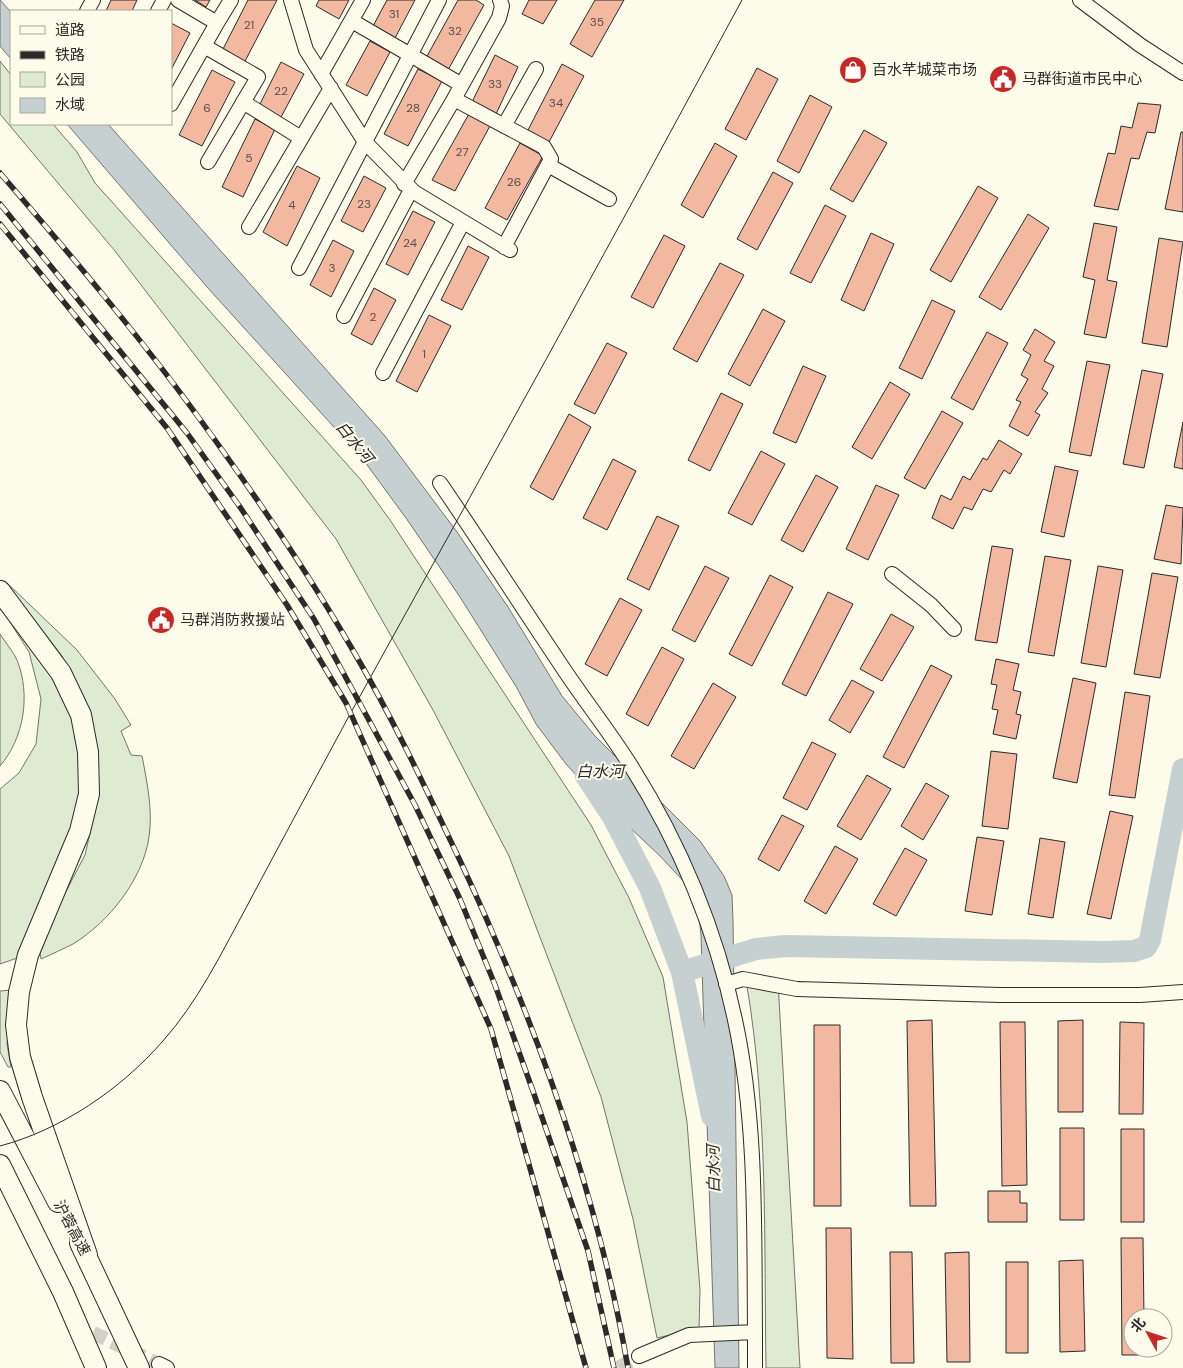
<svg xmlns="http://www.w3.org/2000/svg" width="1183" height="1368" font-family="'DM Sans','Noto Sans SC',sans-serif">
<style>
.green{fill:#deebd1;stroke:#74746e}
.water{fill:#c7d0d0;stroke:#74746e}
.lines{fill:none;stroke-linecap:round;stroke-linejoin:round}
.river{stroke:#c7d0d0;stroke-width:22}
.building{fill:#f2b8a0;stroke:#2b2b2b}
.minor-tunnel{stroke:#d3d1c4;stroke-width:14;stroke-dasharray:14 7;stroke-linecap:butt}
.minor-casing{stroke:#2b2b2b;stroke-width:16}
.highway-casing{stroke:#2b2b2b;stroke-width:22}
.minor{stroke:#fdfbea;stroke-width:14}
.highway{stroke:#fdfbea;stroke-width:20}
.tram{stroke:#2b2b2b;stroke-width:1}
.rail-casing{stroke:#2b2b2b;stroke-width:5.5}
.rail{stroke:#fdfbea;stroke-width:4;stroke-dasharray:11;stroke-linecap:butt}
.labels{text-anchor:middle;stroke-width:4;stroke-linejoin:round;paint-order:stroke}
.number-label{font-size:12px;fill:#5d4e48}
.poi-label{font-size:15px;fill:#2b2b2b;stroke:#fdfbea;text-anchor:start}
.street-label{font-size:15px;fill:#2b2b2b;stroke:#fdfbea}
.water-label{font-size:16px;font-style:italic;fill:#2b2b2b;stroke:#fdfbea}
</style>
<rect width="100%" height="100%" fill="#fdfbea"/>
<path class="green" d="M0,61L11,75V124H53L77,152L95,183L361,480L390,520L591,825L629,898L663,977L687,1122L700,1290L699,1328L657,1338L633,1219L601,1097L509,856L433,710L336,539L115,251L0,114Z
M5,581L77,650L115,699L131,725L121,731L131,755L142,756C147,782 153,810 149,837C143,879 109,922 73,944C63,949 52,954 41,959L40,953L60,903L85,855L98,798V750L86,702L62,656Z
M14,620C39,653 66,688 76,729C96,805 48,888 20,957L0,964V789L19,773L36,744L41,699L29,652L10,622Z
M0,634C5,642 13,651 17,660C31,695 24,738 0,766Z
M778,982L800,1368H766C764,1241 768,1112 747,986Z
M12,990L7,1044L11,1067H8L0,1052V991Z"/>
<path class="water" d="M0,0L11,12V59L0,46Z
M67,124H108L385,436L457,532L508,607L562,696L595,736L700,841L724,876L732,895L733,920L739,1368H715L701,935L698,906L687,885L660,856L591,791L566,764L536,724L517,688L460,597L406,518L362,458L207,287Z"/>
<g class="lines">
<path class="river" d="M586,776L613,817L650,888L682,972L712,1116
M682,972L756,949L786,946L1103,952L1134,951L1146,947L1150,940L1183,769"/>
</g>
<path class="building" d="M111,0H137L132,11H106Z
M195,0H210L206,7Z
M248,0H277L244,63L222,51Z
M319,0H349L339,19L316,6Z
M387,0H415L394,40L372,28Z
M458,0H476L484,5L448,70L426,58Z
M529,0H557L543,24L522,14Z
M595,0H624L592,57L570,44Z
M171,23L190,33L171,70Z
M370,41L390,52L367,96L346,85Z
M495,55L518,67L496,114L472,102Z
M281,62L304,74L280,119L258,108Z
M562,64L584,76L549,142L528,130Z
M757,68L778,79L746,140L725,129Z
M418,69L442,81L408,146L384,134Z
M212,70L235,82L202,146L179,135Z
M810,95L832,107L799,173L777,161Z
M1138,103L1161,105L1155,133L1147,132L1139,159L1131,158L1118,210L1094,206L1108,153L1115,154L1121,126L1132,128Z
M470,112L491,124L455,191L432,180Z
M255,119L275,129L243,197L222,187Z
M864,130L887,143L853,202L830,189Z
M1181,132H1183V212L1165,209Z
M520,143L543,156L507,220L485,208Z
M715,143L737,156L703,218L681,205Z
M297,166L320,178L287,246L263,232Z
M773,172L793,183L757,250L737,239Z
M364,176L386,188L363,232L341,221Z
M978,186L998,198L951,282L930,270Z
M825,205L846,216L811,283L790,273Z
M413,211L435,222L408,275L386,264Z
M1028,214L1049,228L1001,310L979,297Z
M1094,223L1117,227L1107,280L1117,282L1106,338L1084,334L1095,280L1083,277Z
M871,233L894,244L864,311L841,300Z
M664,235L685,246L653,308L631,297Z
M1159,238L1183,242L1167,347L1142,343Z
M333,240L354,251L331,297L310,285Z
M468,246L489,257L462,310L441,300Z
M720,263L744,275L697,362L673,349Z
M374,288L396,300L372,345L351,334Z
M932,300L955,311L922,379L899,368Z
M763,309L785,321L750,386L728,374Z
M429,315L451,326L417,392L396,381Z
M1035,329L1055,342L1044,361L1054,366L1042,389L1048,393L1035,412L1040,415L1028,436L1009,426L1021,402L1016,400L1028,379L1021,375L1031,355L1023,350Z
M987,332L1008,343L973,410L951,398Z
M607,343L627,353L595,414L574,404Z
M1087,361L1110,365L1091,456L1069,452Z
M803,366L826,376L796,443L773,433Z
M1142,370L1163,374L1144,468L1123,464Z
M890,382L910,394L872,459L852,447Z
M721,393L743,404L710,471L688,460Z
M942,411L963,423L925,489L904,478Z
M569,414L591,427L553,500L530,487Z
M1183,422V469L1174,467Z
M999,440L1022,454L1010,474L1004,470L991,492L983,489L972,510L964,507L953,529L932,518L941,495L951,500L963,476L970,480L983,458L987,460Z
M761,451L785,464L752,525L728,513Z
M613,459L636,471L607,530L583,518Z
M1055,466L1078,471L1064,537L1041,532Z
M816,475L838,487L803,552L781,540Z
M876,485L899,495L868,560L846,549Z
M1166,505L1183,508L1181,564L1154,559Z
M657,516L679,526L649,590L627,579Z
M992,546L1013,549L997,643L975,640Z
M1045,556L1071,560L1054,656L1028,652Z
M705,566L729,578L695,642L672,630Z
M1098,566L1123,570L1106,667L1081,663Z
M1152,573L1178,577L1160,678L1134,674Z
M770,575L793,587L752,666L729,654Z
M828,592L853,604L806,696L782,684Z
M620,598L642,610L607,676L585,664Z
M891,614L914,627L882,681L860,669Z
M662,647L684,659L648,726L626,714Z
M996,659L1019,664L1013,690L1021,692L1016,714L1021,715L1016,739L993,734L998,710L992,709L997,685L991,684Z
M931,665L952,676L904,768L883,757Z
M1073,678L1096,683L1077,783L1053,778Z
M852,680L874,692L850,733L829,720Z
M713,683L736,697L694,769L671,756Z
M1125,692L1150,696L1135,798L1109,795Z
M812,742L836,754L807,810L783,798Z
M991,751L1017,754L1008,829L982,826Z
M867,775L891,789L861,840L837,826Z
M926,783L949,796L923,840L901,826Z
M1110,811L1133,816L1111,919L1087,914Z
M782,815L804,826L779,871L758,859Z
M977,837L1004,841L992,915L965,911Z
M1040,838L1065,842L1053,918L1028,914Z
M835,846L858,859L826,914L804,901Z
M905,848L927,860L896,916L873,904Z
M932,1020L936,1206H910L907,1021Z
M1083,1020V1112H1058V1021Z
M1000,1022H1025L1027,1185L1002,1186Z
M1120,1022L1144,1023L1143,1114H1119Z
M814,1025H840L841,1206H814Z
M1060,1128H1084V1220H1060Z
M1121,1129H1144V1222H1121Z
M988,1191H1020V1203H1027V1222H988Z
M826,1228H851L853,1359L827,1358Z
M1121,1238H1143L1144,1318H1133V1348H1144V1355H1122Z
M890,1252H912L914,1363H891Z
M969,1252L970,1362H947L945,1253Z
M1083,1260L1085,1351L1060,1352L1059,1261Z
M1006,1262H1028V1353H1006Z"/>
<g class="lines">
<path class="minor-tunnel" d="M74,1324L159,1364
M618,1368L639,1356"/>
<g class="minor-casing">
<path id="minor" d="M291,0L306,50L365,142L414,192L510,250
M1080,0L1140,45L1183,73
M87,11L93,0
M158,11L164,0
M352,21L462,85
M217,23L231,0
M204,46L258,77L208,162
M321,74L363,0
M454,99L544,147L551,159L504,247
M243,102L301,138
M171,104L217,23L178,0
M504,126L536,69
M548,165L609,199
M404,184L454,99L499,18L502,6L500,0
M249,227L331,88
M299,268L439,0
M344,316L411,190
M383,373L463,222
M440,483C483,546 524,610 567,674C588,705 611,734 631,766C680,844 716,930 735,1020C757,1122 754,1228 755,1332
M892,574L931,605L954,629
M726,984L743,979L797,989L1000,995H1140L1183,992
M639,1356L689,1335L755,1332V1368
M159,1364L167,1368"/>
</g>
<g class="highway-casing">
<path id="highway" d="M0,591L61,673L81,715L88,752L89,794L80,831L28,955L19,992L16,1025L20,1057L32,1097L87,1255
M0,1091L58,1202
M0,1165L63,1292L96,1368
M80,1243L139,1368"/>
</g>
<use href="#minor" class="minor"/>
<use href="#highway" class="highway"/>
<path class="tram" d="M0,1146C61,1130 121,1089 162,1042C198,1002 222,952 247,906C281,842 315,779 349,716C481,477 613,240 742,0"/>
<g class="rail-casing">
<path id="rail" d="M0,173C69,253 137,333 199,418C253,492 305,568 351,647C393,718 428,793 463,867C537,1026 598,1195 628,1368
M0,204L187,433L240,507L314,619L415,805L460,899L495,985L534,1094L588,1251L614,1368
M0,224L167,428L287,605L346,703L491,1029L586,1368"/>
</g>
<use href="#rail" class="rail"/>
</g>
<defs>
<g id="shop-disc" transform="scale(1.4375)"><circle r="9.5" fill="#c62828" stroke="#fdfbea"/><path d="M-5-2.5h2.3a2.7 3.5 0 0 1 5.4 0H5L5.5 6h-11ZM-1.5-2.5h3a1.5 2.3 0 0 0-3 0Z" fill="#fff"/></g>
<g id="civic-disc" transform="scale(1.4375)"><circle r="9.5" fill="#c62828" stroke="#fdfbea"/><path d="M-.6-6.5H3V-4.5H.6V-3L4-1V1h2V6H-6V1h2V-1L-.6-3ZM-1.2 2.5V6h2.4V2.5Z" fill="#fff"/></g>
</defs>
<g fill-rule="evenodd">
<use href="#shop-disc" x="853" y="70"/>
<use href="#civic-disc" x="1003" y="79"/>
<use href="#civic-disc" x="161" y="620"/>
</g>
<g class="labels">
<g class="number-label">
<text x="394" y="18">31</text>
<text x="597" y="26">35</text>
<text x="249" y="29">21</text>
<text x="455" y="35">32</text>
<text x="495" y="88">33</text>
<text x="281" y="95">22</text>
<text x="556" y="107">34</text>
<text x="207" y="112">6</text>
<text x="413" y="112">28</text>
<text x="462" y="156">27</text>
<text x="249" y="162">5</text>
<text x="514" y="186">26</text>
<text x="364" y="208">23</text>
<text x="292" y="209">4</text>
<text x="410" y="247">24</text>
<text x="332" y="272">3</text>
<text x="373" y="321">2</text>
<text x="424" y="358">1</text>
</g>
<g class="poi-label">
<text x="872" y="75">百水芊城菜市场</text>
<text x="1022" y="84">马群街道市民中心</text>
<text x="180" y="625">马群消防救援站</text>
</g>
<g class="street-label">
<text transform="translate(72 1228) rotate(62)" y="5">沪蓉高速</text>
</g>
<g class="water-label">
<text transform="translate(355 442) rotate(51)" y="6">白水河</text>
<text x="600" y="777">白水河</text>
<text transform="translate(713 1169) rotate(-91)" y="6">白水河</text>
</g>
</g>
<rect x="10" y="10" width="162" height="115" fill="#fdfbea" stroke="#a9a89e"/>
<rect x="20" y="26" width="25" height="8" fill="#fdfbea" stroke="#a9a89e"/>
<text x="55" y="35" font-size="15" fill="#2b2b2b">道路</text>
<rect x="20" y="51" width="25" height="8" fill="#2b2b2b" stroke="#a9a89e"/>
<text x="55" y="60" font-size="15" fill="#2b2b2b">铁路</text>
<rect x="20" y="72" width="25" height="15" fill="#deebd1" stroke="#a9a89e"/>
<text x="55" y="85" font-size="15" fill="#2b2b2b">公园</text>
<rect x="20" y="98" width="25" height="15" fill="#c7d0d0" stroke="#a9a89e"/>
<text x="55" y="110" font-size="15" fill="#2b2b2b">水域</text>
<g transform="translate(1148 1333) rotate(310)"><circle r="24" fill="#fdfbea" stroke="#a9a89e"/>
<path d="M0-4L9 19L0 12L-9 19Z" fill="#c62828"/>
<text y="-8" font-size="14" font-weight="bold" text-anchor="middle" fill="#2b2b2b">北</text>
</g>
</svg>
